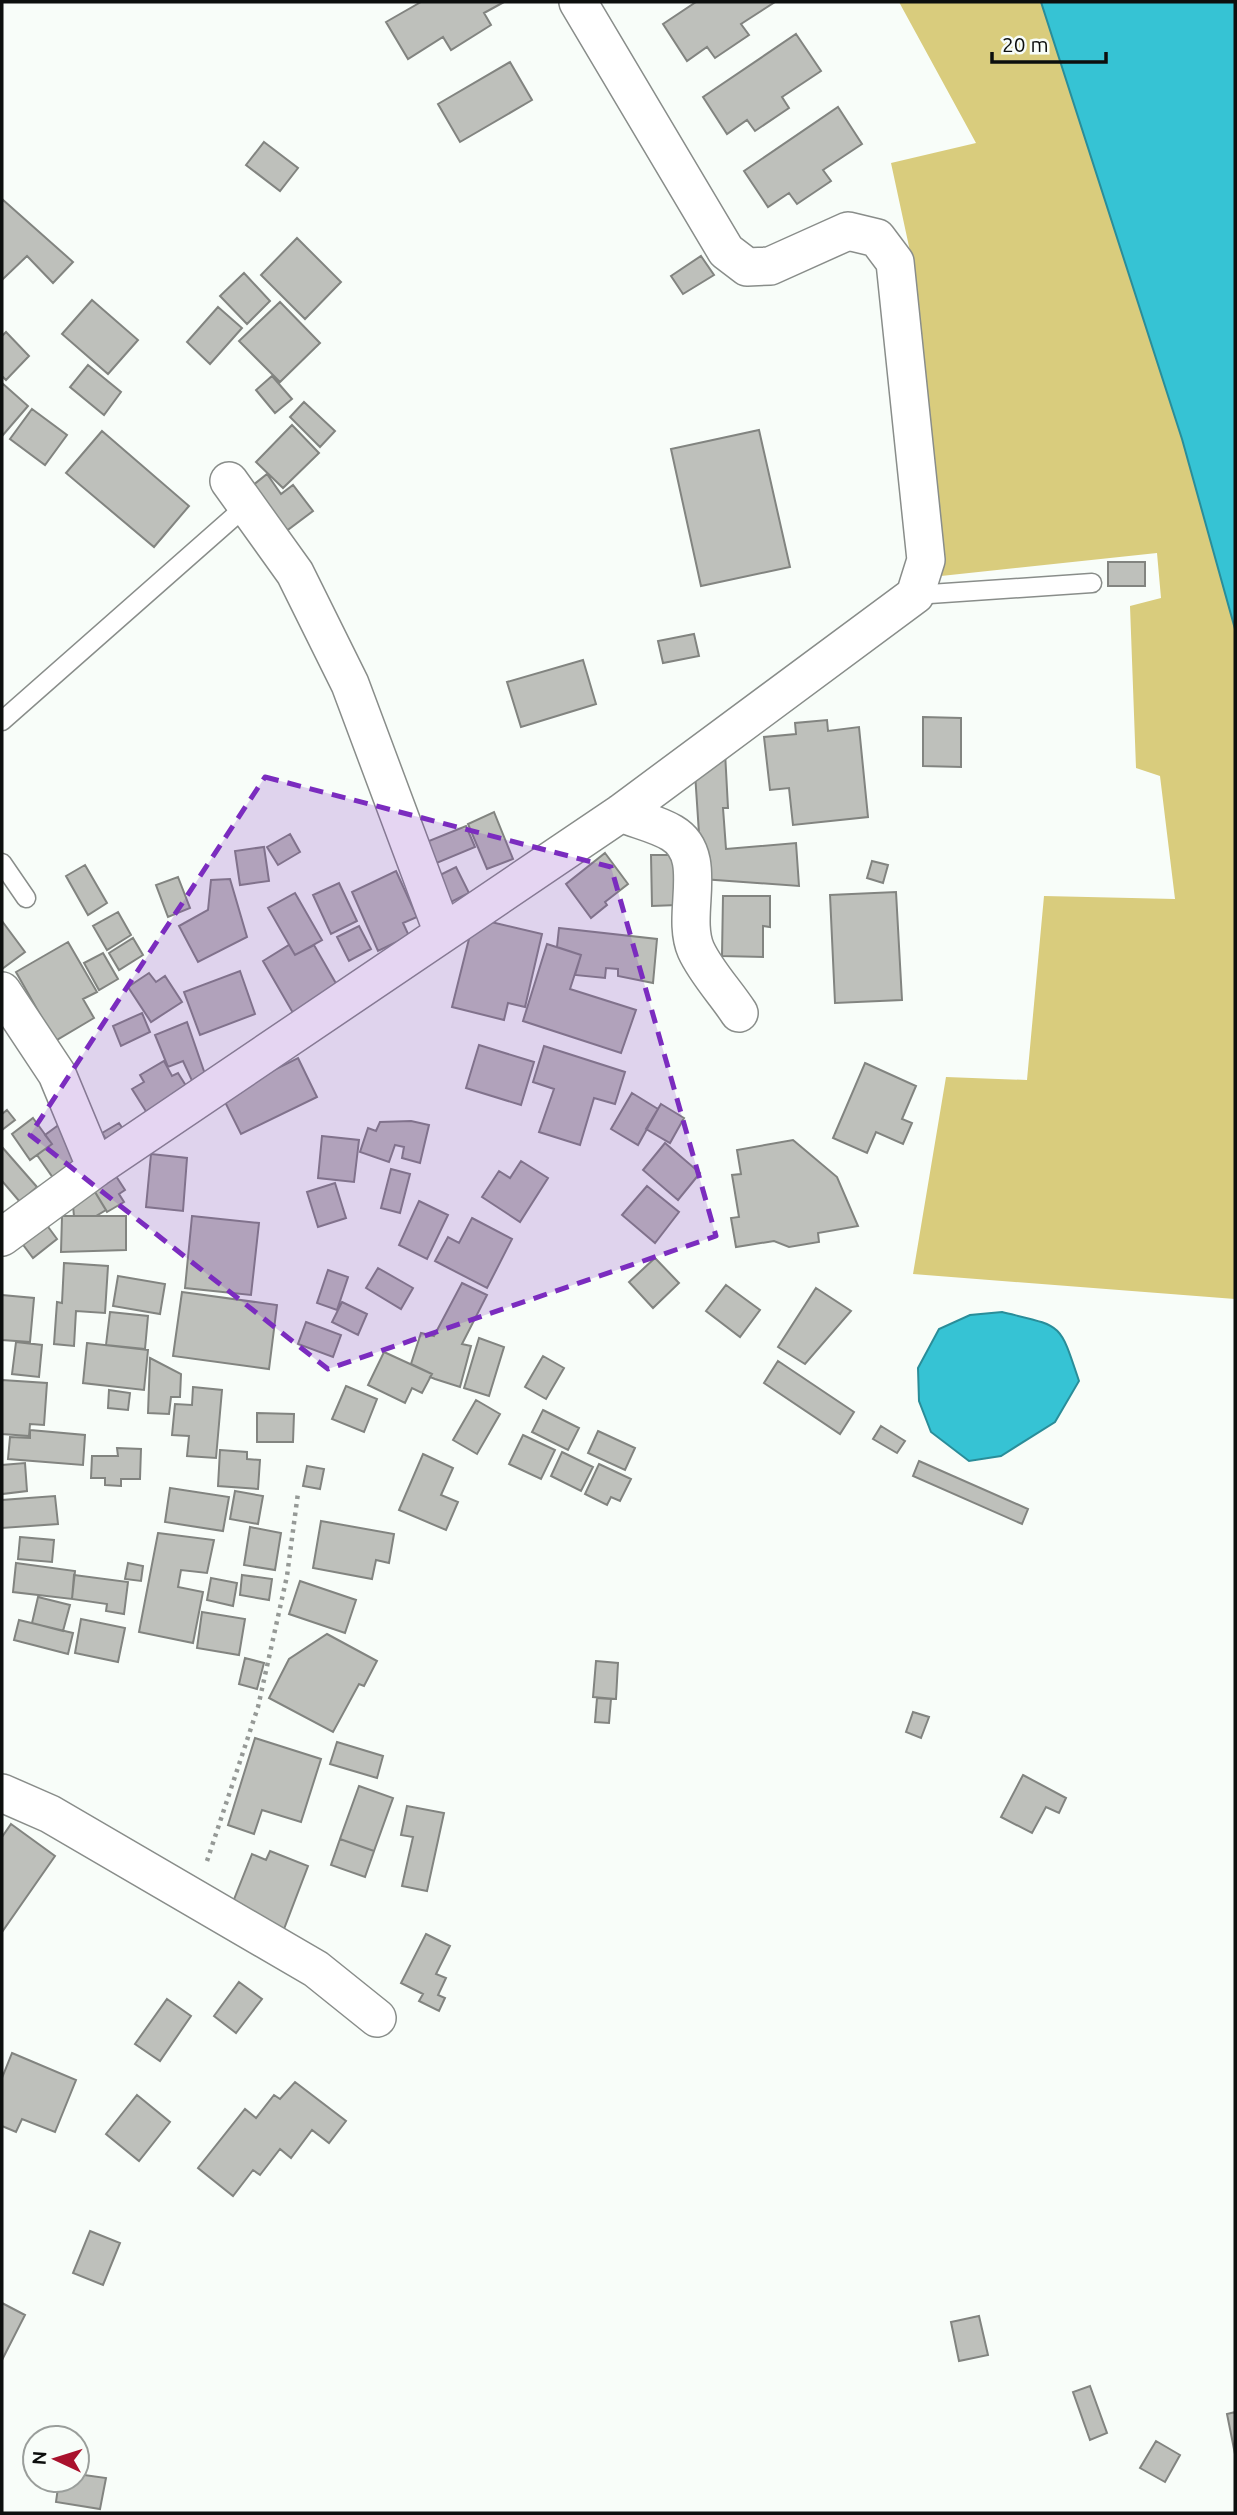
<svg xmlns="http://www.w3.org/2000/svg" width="1237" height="2515" font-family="Ubuntu,sans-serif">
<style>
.green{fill:#d9cc7d}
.water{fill:#36c3d4;stroke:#2a8d99;stroke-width:2}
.building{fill:#bec0bb;stroke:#828480;stroke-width:2}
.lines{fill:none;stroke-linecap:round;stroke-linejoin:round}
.service-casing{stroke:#898d8a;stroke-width:21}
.minor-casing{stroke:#898d8a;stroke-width:40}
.path{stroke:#959996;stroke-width:4.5;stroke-dasharray:3.5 5;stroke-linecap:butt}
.service{stroke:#fff;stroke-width:18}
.minor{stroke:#fff;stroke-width:37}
.marked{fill:#7b2cbf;fill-opacity:0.2;stroke:#7b2cbf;stroke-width:5;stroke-dasharray:14 9;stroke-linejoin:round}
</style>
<rect width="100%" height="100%" fill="#f8fdf9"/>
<path class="green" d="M899,2H1041L1182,439L1235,629V1299L913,1274L946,1077L1027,1080L1044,896L1175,899L1160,776L1136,768L1130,606L1161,598L1157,553L941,576L916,279L891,163L976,143Z"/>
<path class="water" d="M1041,2H1235V629L1182,439Z
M1002,1312C1063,1327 1059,1321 1079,1381L1055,1422L1001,1456L969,1461L931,1432L919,1401L918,1368L939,1329L970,1315Z"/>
<path class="building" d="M421,2H504L484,13L491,25L451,50L443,37L408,59L386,22Z
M696,2H775L741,24L749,35L715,58L707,47L687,61L663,24Z
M796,34L821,71L782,97L789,108L755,131L747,120L727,134L703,97Z
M510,62L532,100L460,142L438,104Z
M838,107L862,144L823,170L831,181L797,204L789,193L768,207L744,171Z
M264,142L298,168L280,191L246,165Z
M2,199L73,262L53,283L27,256L2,280Z
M297,238L341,282L305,319L261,275Z
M701,256L714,275L683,294L671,276Z
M244,273L270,301L247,324L220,296Z
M92,300L138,340L108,374L62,334Z
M280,302L320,343L280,382L239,341Z
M218,307L242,328L210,364L187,342Z
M6,332L29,356L6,380L2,376V336Z
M88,365L121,392L104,415L70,387Z
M272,376L292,399L275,413L256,390Z
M2,383L28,406L3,435L2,434Z
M304,402L335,431L320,447L290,417Z
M32,409L67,435L45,465L10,439Z
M292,425L319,453L283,488L256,462Z
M759,430L790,567L701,586L671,449Z
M102,431L189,506L154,547L66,473Z
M267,474L281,494L293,485L313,511L285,532L252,486Z
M1108,562H1145V586H1108Z
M694,634L699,656L663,663L658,641Z
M583,660L596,704L521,727L507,682Z
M923,717L961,718V767L923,766Z
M827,720L828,731L859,727L868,817L793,825L789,788L770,790L764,737L796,734L795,723Z
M725,752L728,808H723L726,849L796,843L799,886L702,879L695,773Z
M494,812L513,859L487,869L468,824Z
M466,826L475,847L427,867L419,845Z
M290,834L300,852L278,865L267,847Z
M264,847L269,881L240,885L235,851Z
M605,853L628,884L605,902L607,905L591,918L566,884Z
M651,855H676L677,905L652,906Z
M872,861L888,865L883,883L867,878Z
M85,865L107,903L88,915L66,876Z
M456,867L469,893L445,905L432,879Z
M396,871L417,917L403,923L409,936L378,951L352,892Z
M178,877L190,908L168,917L156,885Z
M230,879L247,937L198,962L179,926L208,910L211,880Z
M339,883L357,921L331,934L313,895Z
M896,892L902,1000L835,1003L830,895Z
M295,893L322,940L295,955L268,908Z
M723,896H770V927L763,926V957L722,956Z
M118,912L131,935L107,950L93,926Z
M2,921L25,952L2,969Z
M491,922L542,934L525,1007L508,1003L504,1020L452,1007L470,935Z
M359,926L371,949L349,961L337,937Z
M559,928L657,939L653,983L618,976V969L606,968L605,978L575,975L581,955L557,947Z
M133,938L143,955L119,970L109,953Z
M68,942L97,992L83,999L94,1018L55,1041L16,972Z
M547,944L581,955L570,989L636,1010L621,1053L523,1021Z
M289,945L295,955L314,945L338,987L293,1013L263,961Z
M103,953L118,979L99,990L84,963Z
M240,971L255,1014L200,1035L184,992Z
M149,973L156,982L165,976L182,1002L151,1022L128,987Z
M142,1013L150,1032L121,1046L113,1026Z
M187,1022L207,1080L194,1085L183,1061L168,1067L155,1035Z
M479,1045L534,1062L521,1105L466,1088Z
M544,1046L625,1072L615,1104L594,1098L580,1145L539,1132L554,1089L533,1082Z
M298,1058L317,1097L241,1134L222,1096Z
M164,1061L172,1076L178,1073L188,1089L147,1113L132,1089L144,1082L140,1075Z
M865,1063L916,1086L902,1119L912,1123L903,1144L876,1132L867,1153L833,1138Z
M632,1093L658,1109L638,1145L611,1129Z
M661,1104L684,1118L670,1143L646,1129Z
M7,1110L15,1120L2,1130V1114Z
M33,1118L52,1144L30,1160L12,1134Z
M64,1121L83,1162L56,1182L37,1155L52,1144L45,1135Z
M411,1121L429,1125L420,1163L402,1158L404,1147L395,1145L389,1162L360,1152L368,1128L376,1131L380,1122Z
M119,1123L127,1135L110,1146L102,1133Z
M322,1136L359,1140L354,1182L318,1178Z
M793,1140L837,1177L858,1226L818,1233L819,1242L789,1247L774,1241L736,1247L731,1218L739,1217L732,1175L741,1174L737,1150Z
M665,1143L700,1173L678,1200L643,1170Z
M2,1147L37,1187L20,1202L2,1181Z
M151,1154L187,1158L183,1211L146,1207Z
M521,1161L548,1178L520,1222L482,1197L499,1171L510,1178Z
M391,1169L410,1174L400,1213L381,1208Z
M114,1173L125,1190L119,1194L124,1202L107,1212L92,1187Z
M335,1183L346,1218L318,1227L307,1192Z
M647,1186L679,1212L655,1243L622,1215Z
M92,1187L106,1210L96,1216H74L72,1196Z
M419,1201L448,1215L427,1259L399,1245Z
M62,1216H126V1250L61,1252Z
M192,1216L259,1223L251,1295L185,1288Z
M472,1218L512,1239L487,1288L435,1261L448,1237L459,1243Z
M46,1224L57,1239L33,1258L21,1242Z
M655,1258L679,1283L653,1308L629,1282Z
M64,1263L108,1266L105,1313L76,1311L74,1346L54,1344L57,1302L62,1303Z
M378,1268L413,1288L401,1309L366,1288Z
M328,1270L348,1277L337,1310L317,1303Z
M118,1276L165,1284L160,1314L113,1306Z
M462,1283L487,1295L462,1344L471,1346L460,1387L435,1379L430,1377L432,1374L411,1364L421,1333L434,1336Z
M726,1285L760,1310L740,1337L706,1311Z
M816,1288L851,1311L805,1364L778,1347Z
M182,1292L277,1305L269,1369L173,1356Z
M2,1295L34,1298L30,1342L2,1340Z
M342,1302L367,1314L358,1335L332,1322Z
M110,1312L148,1316L145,1349L106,1345Z
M306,1322L341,1335L333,1357L298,1344Z
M479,1338L504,1347L489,1396L464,1388Z
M16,1342L42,1345L39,1377L12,1374Z
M87,1343L148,1350L144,1390L83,1383Z
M384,1352L432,1374L422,1393L412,1388L405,1403L368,1385Z
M543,1356L564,1368L546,1399L525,1387Z
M150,1358L181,1374L180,1397H171L169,1414L148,1413Z
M778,1361L854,1412L840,1434L764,1383Z
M2,1380L47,1383L44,1425L30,1424L29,1436L2,1434Z
M346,1386L377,1399L364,1432L332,1419Z
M193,1387L222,1390L216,1458L187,1456L189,1436L172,1435L175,1404L192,1405Z
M109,1390L130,1393L128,1410L108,1408Z
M476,1400L500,1414L477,1454L453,1440Z
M543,1410L579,1428L568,1450L532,1432Z
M257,1413L294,1414L293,1442H257Z
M881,1426L905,1441L897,1453L873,1439Z
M30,1430L85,1435L83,1465L8,1459L10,1437L30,1438Z
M598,1431L635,1448L625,1470L588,1453Z
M523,1435L555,1450L541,1479L509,1464Z
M117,1448L141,1449L140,1479H121V1486L105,1485V1478H91L92,1456H118Z
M220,1450L247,1452V1459L260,1460L258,1489L218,1486Z
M562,1452L593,1467L581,1491L551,1476Z
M423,1454L453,1468L441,1495L458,1502L446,1530L399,1510Z
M919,1461L1028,1509L1022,1524L913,1476Z
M25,1463L27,1491L2,1494V1465Z
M599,1464L631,1479L620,1501L611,1497L607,1505L585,1494Z
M307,1466L324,1469L320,1489L303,1486Z
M170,1488L229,1497L223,1531L165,1522Z
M235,1491L263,1496L258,1524L230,1519Z
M55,1496L58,1524L2,1528V1500Z
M321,1521L394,1534L389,1563L376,1560L372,1579L313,1568Z
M250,1527L281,1533L275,1570L244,1565Z
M158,1533L214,1540L207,1573L181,1570L178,1587L203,1592L193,1643L139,1632Z
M20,1537L54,1540L52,1562L18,1559Z
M16,1563L75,1571L72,1599L13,1592Z
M128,1563L143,1566L141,1581L125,1579Z
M74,1575L128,1582L124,1614L106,1611L107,1604L72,1599Z
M242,1575L272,1579L269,1600L240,1595Z
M211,1578L237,1583L233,1606L207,1600Z
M300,1581L356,1600L345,1633L289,1614Z
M38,1597L70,1605L63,1631L32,1623Z
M202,1612L245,1619L239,1655L197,1648Z
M81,1619L125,1628L118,1662L75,1653Z
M19,1620L73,1633L68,1654L14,1640Z
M327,1634L377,1661L364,1686L359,1684L333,1732L269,1698L289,1659Z
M245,1658L264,1663L257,1689L239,1684Z
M596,1661L618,1663L616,1699L593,1697Z
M597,1698L611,1699L609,1723L595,1722Z
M913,1712L929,1717L921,1738L906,1732Z
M255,1738L321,1759L301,1822L262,1810L254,1834L228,1825Z
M337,1742L383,1756L377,1778L330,1764Z
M1023,1775L1066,1798L1059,1813L1046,1807L1032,1833L1001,1817Z
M359,1786L393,1798L374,1851L340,1839Z
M407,1806L444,1813L427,1891L402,1886L413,1837L401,1835Z
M11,1824L55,1856L2,1932V1837Z
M340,1839L374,1851L365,1877L331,1865Z
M270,1851L308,1866L284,1929L231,1907L252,1854L266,1860Z
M426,1934L450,1946L436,1974L446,1978L438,1995L445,1998L439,2011L419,2001L423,1994L401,1983Z
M239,1982L262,1999L236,2033L214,2016Z
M167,1999L191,2016L160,2061L135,2044Z
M12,2053L76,2080L55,2132L22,2119L16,2132L2,2126V2078Z
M295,2082L346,2121L329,2143L312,2130L291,2158L280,2149L260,2175L253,2170L233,2196L198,2168L245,2109L256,2118L274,2095L280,2099Z
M137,2095L170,2122L139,2161L106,2134Z
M90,2231L120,2243L103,2285L73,2273Z
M2,2303L25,2315L2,2360Z
M979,2316L988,2355L959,2361L951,2322Z
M1090,2386L1107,2433L1090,2440L1073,2392Z
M1235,2412V2454L1227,2414Z
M1156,2441L1180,2455L1165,2482L1140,2468Z
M77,2474L106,2478L100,2509L56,2502L59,2480H77Z"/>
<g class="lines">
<g class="service-casing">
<path id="service" d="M915,595L1092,583
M2,721L246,506
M2,863L26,898"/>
</g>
<g class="minor-casing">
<path id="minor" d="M229,481L295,573L350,684L443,933
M621,813C638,820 657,824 672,833C711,856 680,914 696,950C706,972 726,993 739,1013
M2,991L57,1074L96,1168
M2,1237L96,1168L621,813L915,595L926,560L895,262L877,238L848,231L770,266L747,267L726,251L578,2
M2,1793L50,1814L316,1969L377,2018"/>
</g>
<path class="path" d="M207,1861L258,1707L287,1576L298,1493"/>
<use href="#service" class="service"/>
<use href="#minor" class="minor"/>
</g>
<path class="marked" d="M265,777L611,867L716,1236L328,1369L30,1135Z"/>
<rect width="1237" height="2515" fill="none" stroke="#0d0f0e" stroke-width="7"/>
<g transform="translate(56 2459) rotate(274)"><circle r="33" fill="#f8fdf9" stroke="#9a9e9b" stroke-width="2"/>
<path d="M0-5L12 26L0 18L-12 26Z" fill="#a9122d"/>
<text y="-10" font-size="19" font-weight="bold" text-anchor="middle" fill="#0d0f0e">N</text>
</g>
<path d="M992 52v10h114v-10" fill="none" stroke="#0d0f0e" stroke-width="3.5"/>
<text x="1002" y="52" font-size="21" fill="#0d0f0e" stroke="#f8fdf9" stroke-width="5" paint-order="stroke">20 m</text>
</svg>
